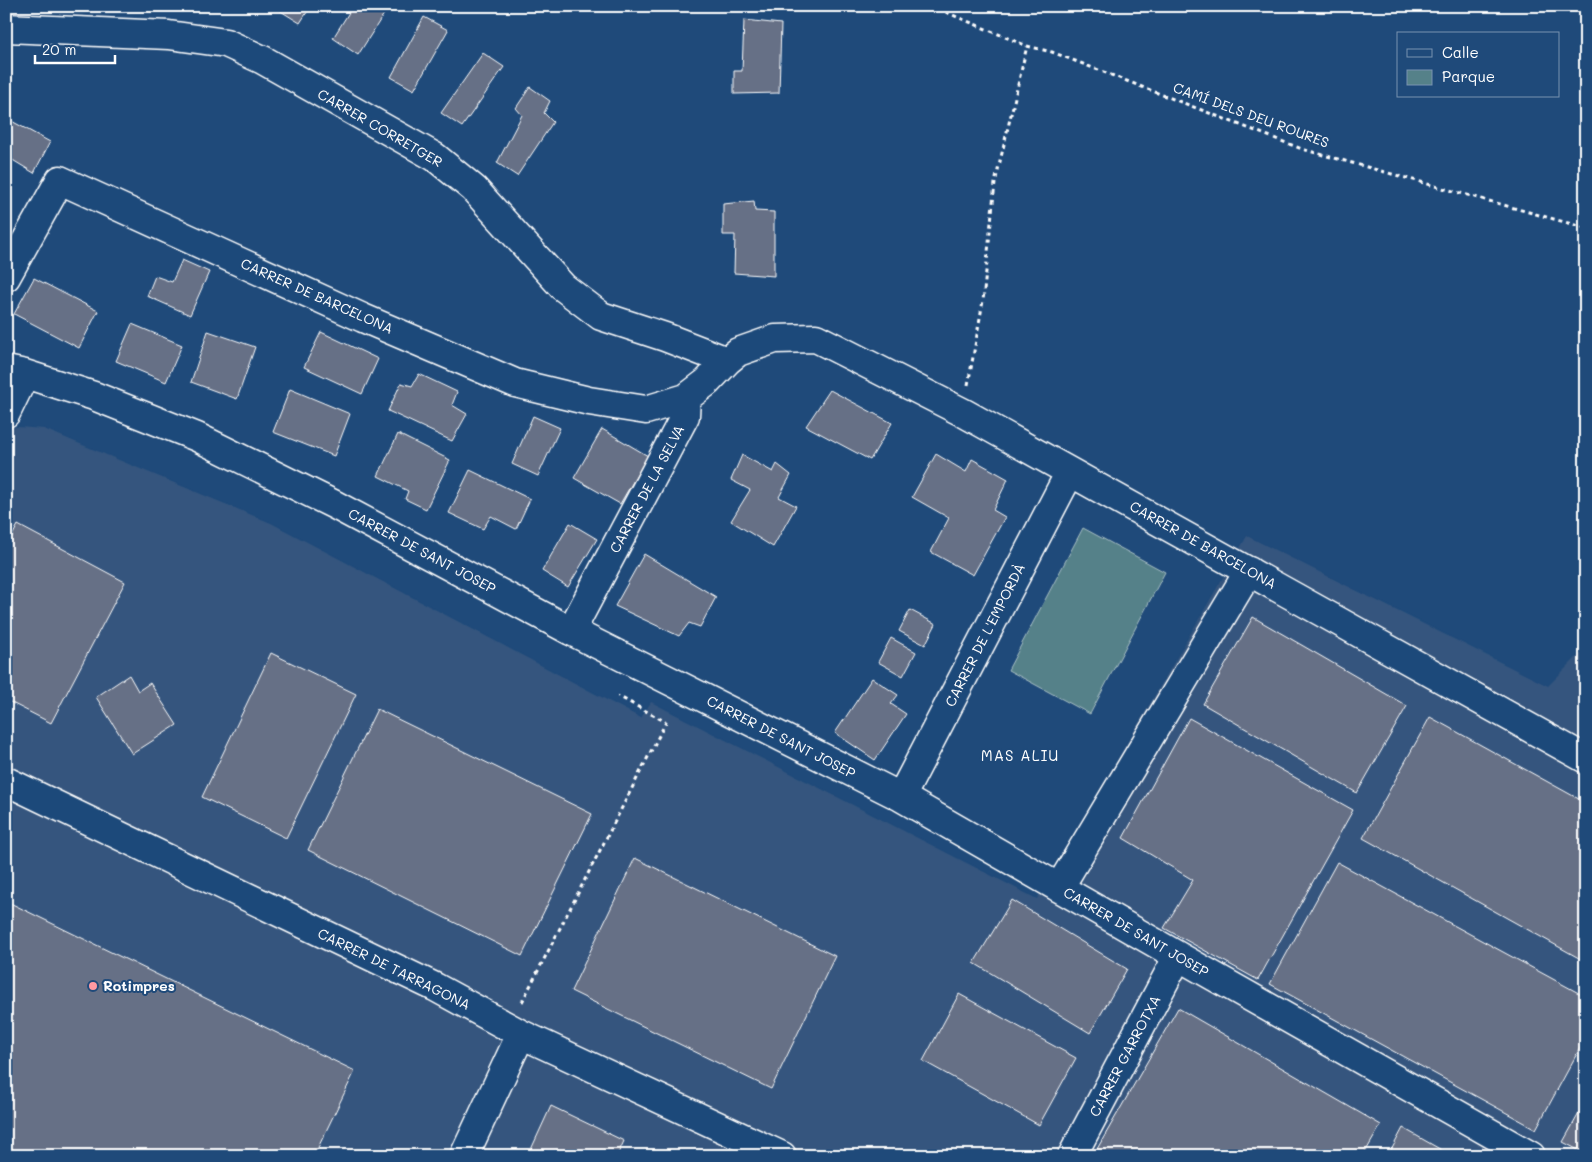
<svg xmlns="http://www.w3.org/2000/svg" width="1592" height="1162" font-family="Mali,sans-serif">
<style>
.built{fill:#34557e}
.green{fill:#558189;stroke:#aac0c4}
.building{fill:#667086;stroke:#fff}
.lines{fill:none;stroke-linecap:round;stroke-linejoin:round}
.minor-casing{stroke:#fff;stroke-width:31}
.path{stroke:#fff;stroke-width:3;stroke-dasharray:4 4;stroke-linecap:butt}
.minor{stroke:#1f4a7a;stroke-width:28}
.poi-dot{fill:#ff9aa2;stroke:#1f4a7a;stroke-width:2}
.labels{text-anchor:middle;stroke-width:4;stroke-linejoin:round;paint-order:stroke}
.street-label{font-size:14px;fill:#fff;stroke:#1f4a7a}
.poi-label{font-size:14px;font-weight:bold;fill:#fff;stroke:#1f4a7a;text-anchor:start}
.neighbourhood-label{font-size:15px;letter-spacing:1px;fill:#fff;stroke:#1f4a7a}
</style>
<rect width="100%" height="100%" fill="#1f4a7a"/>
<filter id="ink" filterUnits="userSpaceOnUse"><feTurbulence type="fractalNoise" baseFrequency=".02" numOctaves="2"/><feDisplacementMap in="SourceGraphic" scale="10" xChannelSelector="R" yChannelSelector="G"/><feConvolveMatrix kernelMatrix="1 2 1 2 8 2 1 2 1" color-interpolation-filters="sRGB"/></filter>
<g filter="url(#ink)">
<path class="built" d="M6,426L44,429L271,523L641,718L651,702L1037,899L1247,536L1548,686L1586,648V1156H6Z"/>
<path class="green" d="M1083,528L1165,572L1090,714L1008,670Z"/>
<path class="building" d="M281,6H311L300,23L279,10Z
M353,6H389L358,55L333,38Z
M424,17L448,30L414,90L391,77Z
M744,20L781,24L779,93L734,94V71H742Z
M483,53L504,67L462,127L441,113Z
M530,87L550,101L544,113L553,122L517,176L497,163L522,115L516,108Z
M6,118L50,142L34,173L6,156Z
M754,201L755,211L774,212V276L734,273L735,235H723V204Z
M182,260L209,272L190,315L147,296L155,276L172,282Z
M34,278L98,311L79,348L14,314Z
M132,324L182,345L166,382L116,361Z
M208,331L255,347L237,399L191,382Z
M321,332L378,359L362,394L304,367Z
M419,374L457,392L452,405L467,414L452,441L388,411L401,383L412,386Z
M290,389L350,414L334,456L273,432Z
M830,390L892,423L870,460L806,426Z
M533,416L560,428L538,476L512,464Z
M602,429L648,456L620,504L574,478Z
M398,434L450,460L426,509L405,499L408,491L378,476Z
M936,454L966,472L972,459L1008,479L993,510L1005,517L973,575L931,552L949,518L912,497Z
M742,455L773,472L777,464L791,475L779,497L796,506L773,547L731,521L750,490L731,480Z
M470,470L530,499L516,529L491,516L483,529L449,513Z
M570,523L597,539L568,587L542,571Z
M18,525L125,582L51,723L6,700V547Z
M644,554L716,597L700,627L689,623L679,636L615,606Z
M910,610L936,624L925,645L899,631Z
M1253,617L1407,706L1357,793L1203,704Z
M891,638L916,652L903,676L878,662Z
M271,653L356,694L286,838L202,797Z
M129,675L138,691L150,683L177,725L132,754L96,697Z
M872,678L898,695L891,704L906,714L875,760L835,733Z
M377,709L592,814L522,956L308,850Z
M1430,717L1586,803V962L1363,838Z
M1189,718L1353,810L1258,980L1164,928L1193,880L1123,838Z
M635,858L835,956L771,1089L571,991Z
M1337,862L1586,997V1037L1536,1129L1270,984Z
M1012,900L1127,969L1090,1033L974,963Z
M6,901L355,1071L314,1156H6Z
M959,994L1076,1058L1039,1125L923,1061Z
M1178,1008L1381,1125L1363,1156H1093Z
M1586,1101V1154L1563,1142Z
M551,1106L624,1141L617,1156H528Z
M1403,1128L1452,1156H1388Z
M647,1151L657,1156H645Z"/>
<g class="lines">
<g class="minor-casing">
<path id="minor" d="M6,28L169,35L226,43L263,60L435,157L474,189L563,287L601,316L665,337L727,361
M6,277L60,180L363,318L515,383L589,401L646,410L686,398
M6,370L25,374L94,396L197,437L335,505L571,631L901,797L1178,956L1531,1156
M6,413L25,374
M571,631L685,416L686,398L707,382L727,361L738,352L775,339L816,338L964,413L1586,759
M6,781L435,987L521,1034L782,1156
M901,797L1070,472
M1059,888L1249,571
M464,1156L521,1034
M1072,1156L1178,956"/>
</g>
<path class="path" d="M931,6L1027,46L1052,52L1302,149L1586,228
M968,385L983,301L995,183L1027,46
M522,1002L666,722L618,696"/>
<use href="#minor" class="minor"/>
</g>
</g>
<circle class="poi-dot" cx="93" cy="986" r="5"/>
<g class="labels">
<g class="street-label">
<text transform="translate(1251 115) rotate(20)" y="5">CAMÍ DELS DEU ROURES</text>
<text transform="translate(380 128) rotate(30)" y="5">CARRER CORRETGER</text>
<text transform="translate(317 296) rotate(24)" y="5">CARRER DE BARCELONA</text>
<text transform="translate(647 489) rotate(-62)" y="5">CARRER DE LA SELVA</text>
<text transform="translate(1203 545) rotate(29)" y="5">CARRER DE BARCELONA</text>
<text transform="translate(422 551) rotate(28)" y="5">CARRER DE SANT JOSEP</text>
<text transform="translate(985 635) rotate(-63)" y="5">CARRER DE L'EMPORDÀ</text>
<text transform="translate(781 737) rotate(27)" y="5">CARRER DE SANT JOSEP</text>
<text transform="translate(1136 932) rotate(30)" y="5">CARRER DE SANT JOSEP</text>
<text transform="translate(394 969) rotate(26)" y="5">CARRER DE TARRAGONA</text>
<text transform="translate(1125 1056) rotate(-62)" y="5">CARRER GARROTXA</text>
</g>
<g class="poi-label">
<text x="103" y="991">Rotimpres</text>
</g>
<g class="neighbourhood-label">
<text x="1020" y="761">MAS ALIU</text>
</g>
</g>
<rect width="1592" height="1162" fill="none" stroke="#1f4a7a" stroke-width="25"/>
<rect x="12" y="12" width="1567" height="1137" fill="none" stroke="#fff" stroke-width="2" filter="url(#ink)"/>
<rect x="1397" y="32" width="162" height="65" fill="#1f4a7a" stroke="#7992af"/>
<rect x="1407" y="49" width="25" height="8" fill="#1f4a7a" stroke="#7992af"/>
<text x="1442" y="58" font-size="15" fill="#ffffff">Calle</text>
<rect x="1407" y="70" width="25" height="15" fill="#558189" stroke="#7992af"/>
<text x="1442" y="82" font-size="15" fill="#ffffff">Parque</text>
<path d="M35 55v8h80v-8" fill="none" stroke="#ffffff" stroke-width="2.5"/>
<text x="42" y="55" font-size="15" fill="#ffffff" stroke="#1f4a7a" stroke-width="4" paint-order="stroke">20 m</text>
</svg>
